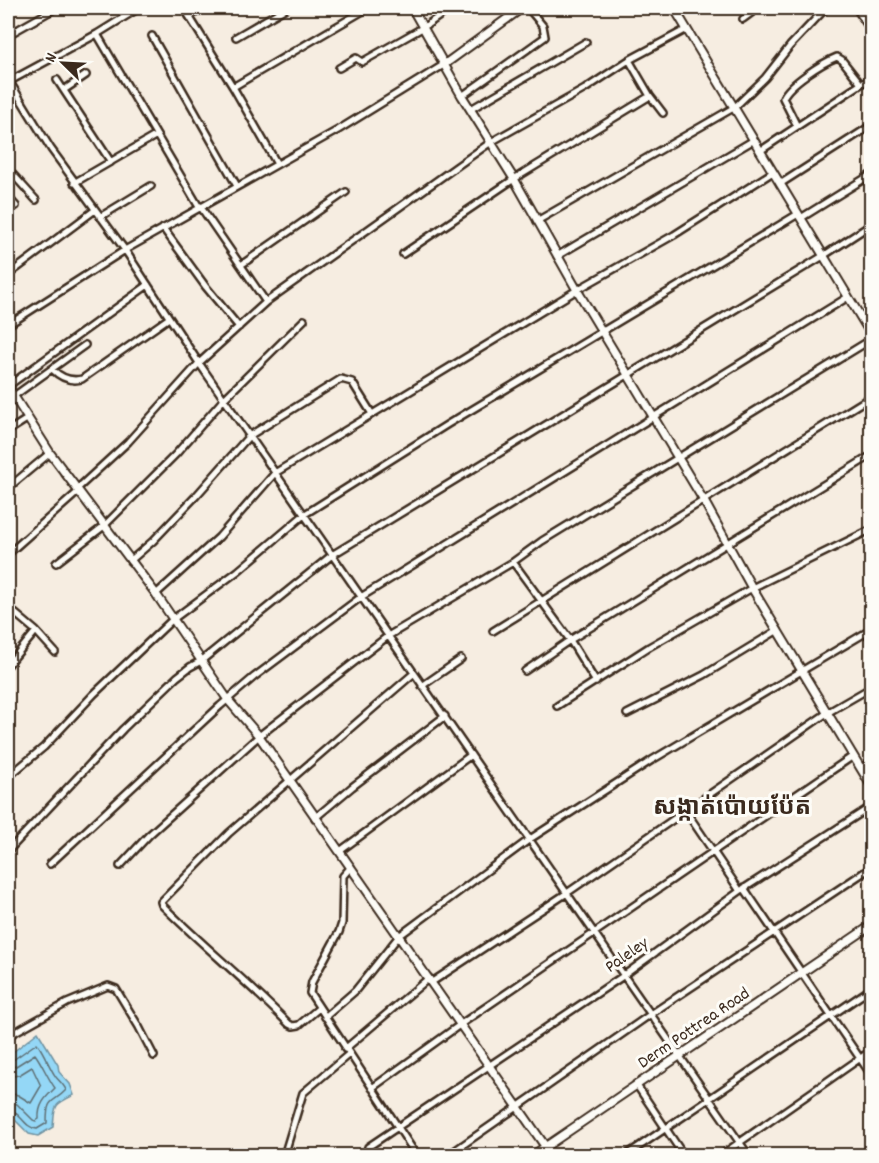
<svg xmlns="http://www.w3.org/2000/svg" width="879" height="1163" font-family="Dekko,'Noto Sans Khmer',sans-serif">
<style>
.water{fill:#94d7f6;stroke:#7092a0;stroke-width:1.5}
.lines{fill:none;stroke-linecap:round;stroke-linejoin:round}
.shore{stroke:#5f6f74;stroke-width:1.5}
.minor-casing{stroke:#3b2a1e;stroke-width:10}
.tertiary-casing{stroke:#3b2a1e;stroke-width:11}
.minor{stroke:#fdfcf7;stroke-width:5}
.tertiary{stroke:#fdfcf7;stroke-width:7}
.labels{text-anchor:middle;stroke-width:6;stroke-linejoin:round;paint-order:stroke}
.street-label{font-size:18px;fill:#3b2a1e;stroke:#fdfcf7}
.district-label{font-size:24px;font-weight:bold;fill:#3b2a1e;stroke:#fdfcf7}
</style>
<rect width="100%" height="100%" fill="#f6ede1"/>
<filter id="ink" filterUnits="userSpaceOnUse"><feTurbulence type="fractalNoise" baseFrequency=".0167" numOctaves="2"/><feDisplacementMap in="SourceGraphic" scale="12" xChannelSelector="R" yChannelSelector="G"/><feConvolveMatrix kernelMatrix="1 2 1 2 8 2 1 2 1" color-interpolation-filters="sRGB"/></filter>
<g filter="url(#ink)">
<path class="water" d="M38,1032L58,1065L59,1072L70,1084L74,1095C53,1105 55,1105 53,1127L38,1136L29,1134L8,1113V1056Z"/>
<g class="lines">
<path class="shore" d="M8,1061L13,1060L37,1043C44,1053 48,1064 54,1074C57,1080 63,1083 66,1090C52,1105 47,1096 47,1123L37,1129C24,1128 20,1111 8,1109
M8,1068L16,1066L35,1054C43,1065 47,1077 55,1088C46,1097 38,1104 39,1119L36,1121L33,1120L17,1104L8,1102
M8,1077L19,1075L32,1067L41,1086L31,1103L18,1095L8,1093"/>
<g class="minor-casing">
<path id="minor" d="M184,8L233,87L277,164
M856,8L872,32
M679,15L688,8
M190,16L204,8
M743,19L758,8
M97,34L199,207
M8,35L56,8
M152,36L237,186
M236,37L286,8
M339,68L356,58L362,62L424,27L451,8
M8,79L51,149L125,250L199,363L749,1156
M57,80L111,162
M8,82L97,34L139,8
M233,87L368,8
M64,90L86,75
M462,96L545,37L543,26L528,8
M650,96L663,113
M471,109L586,42
M797,126L783,98C789,84 822,63 837,57L842,60L861,84
M760,151L861,84L868,81L872,82
M8,169L36,200
M74,183L155,136
M780,184L872,125
M8,197L16,206
M200,206L266,302
M100,217L151,186
M801,218L872,174
M537,221L735,107L765,78L790,46L826,8
M163,228L206,287L239,327
M403,254L514,179L650,96L629,60
M557,256L754,140
M241,265L346,192
M8,275L95,210
M8,325L125,250L338,130L445,64
M52,369C61,378 70,382 82,379L169,318
M8,386L148,285
M14,396L85,345
M8,431L27,419
M8,488L50,453
M77,489L128,442L199,363L266,302L491,142L585,89L629,60L687,29
M8,554L79,491
M130,561L153,541L196,496L249,436L341,379L352,382L372,414
M513,562L570,640L596,682
M56,563L104,526L176,454L224,399L304,320
M156,594L219,537L275,473L577,290L674,235L773,172
M8,606L11,613L8,620
M10,609L36,631L55,652
M493,631L872,396
M8,665L36,631
M525,671L570,640L872,455
M422,686L461,659
M557,706L649,647L752,588L872,529
M627,714L704,675L778,630
M861,768L872,762
M8,777L44,747L94,694L172,620L238,571L305,514L448,424L798,214
M685,810L740,891
M315,818L352,787L445,716
M8,851L123,729L177,677L190,667L201,661L332,555L823,256L872,224
M340,851L471,755
M50,864L220,706L254,677L361,597L848,297
M120,866L149,835L259,736L388,636L513,562L542,541L872,339
M351,867L343,876L342,923L339,932L312,982L310,993L417,1156
M744,888L872,1076
M432,982L567,893L827,713L872,687
M319,1008L299,1025L293,1026L289,1024C248,982 203,946 162,905L161,902L229,833L413,674
M325,1017L355,991L399,936L530,839L652,760L872,629
M8,1036L67,1003L108,986L116,989L139,1027L154,1056
M345,1049L429,978
M636,1084L684,1156
M372,1088L461,1024L853,756
M368,1147L623,976L740,891L872,806
M284,1156L303,1093L349,1054
M447,1156L651,1014L872,867
M625,1156L872,988
M720,1156L872,1050"/>
</g>
<g class="tertiary-casing">
<path id="tertiary" d="M412,8L462,96L514,179L577,290L704,501L752,588L872,787
M674,8L872,336
M445,64L522,8
M8,387L50,453L156,594L228,700L259,736L552,1156
M532,1156L872,925"/>
</g>
<use href="#minor" class="minor"/>
<use href="#tertiary" class="tertiary"/>
</g>
</g>
<g class="labels">
<g class="street-label">
<text transform="translate(626 954) rotate(-35)" y="6">Paleley</text>
<text transform="translate(693 1027) rotate(-34)" y="6">Derm Pottrea Road</text>
</g>
<g class="district-label">
<text x="732" y="814">សង្កាត់ប៉ោយប៉ែត</text>
</g>
</g>
<rect width="879" height="1163" fill="none" stroke="#fdfcf7" stroke-width="30"/>
<rect x="15" y="15" width="849" height="1133" fill="none" stroke="#3b2a1e" stroke-width="2" filter="url(#ink)"/>
<g transform="translate(63 63) rotate(294)" stroke="#fdfcf7" stroke-width="4.5" paint-order="stroke">
<path d="M0-4.5L10 22L0 15L-10 22Z" fill="#3b2a1e"/>
<text y="-9" font-size="16" font-weight="bold" text-anchor="middle" fill="#3b2a1e">N</text>
</g>
</svg>
